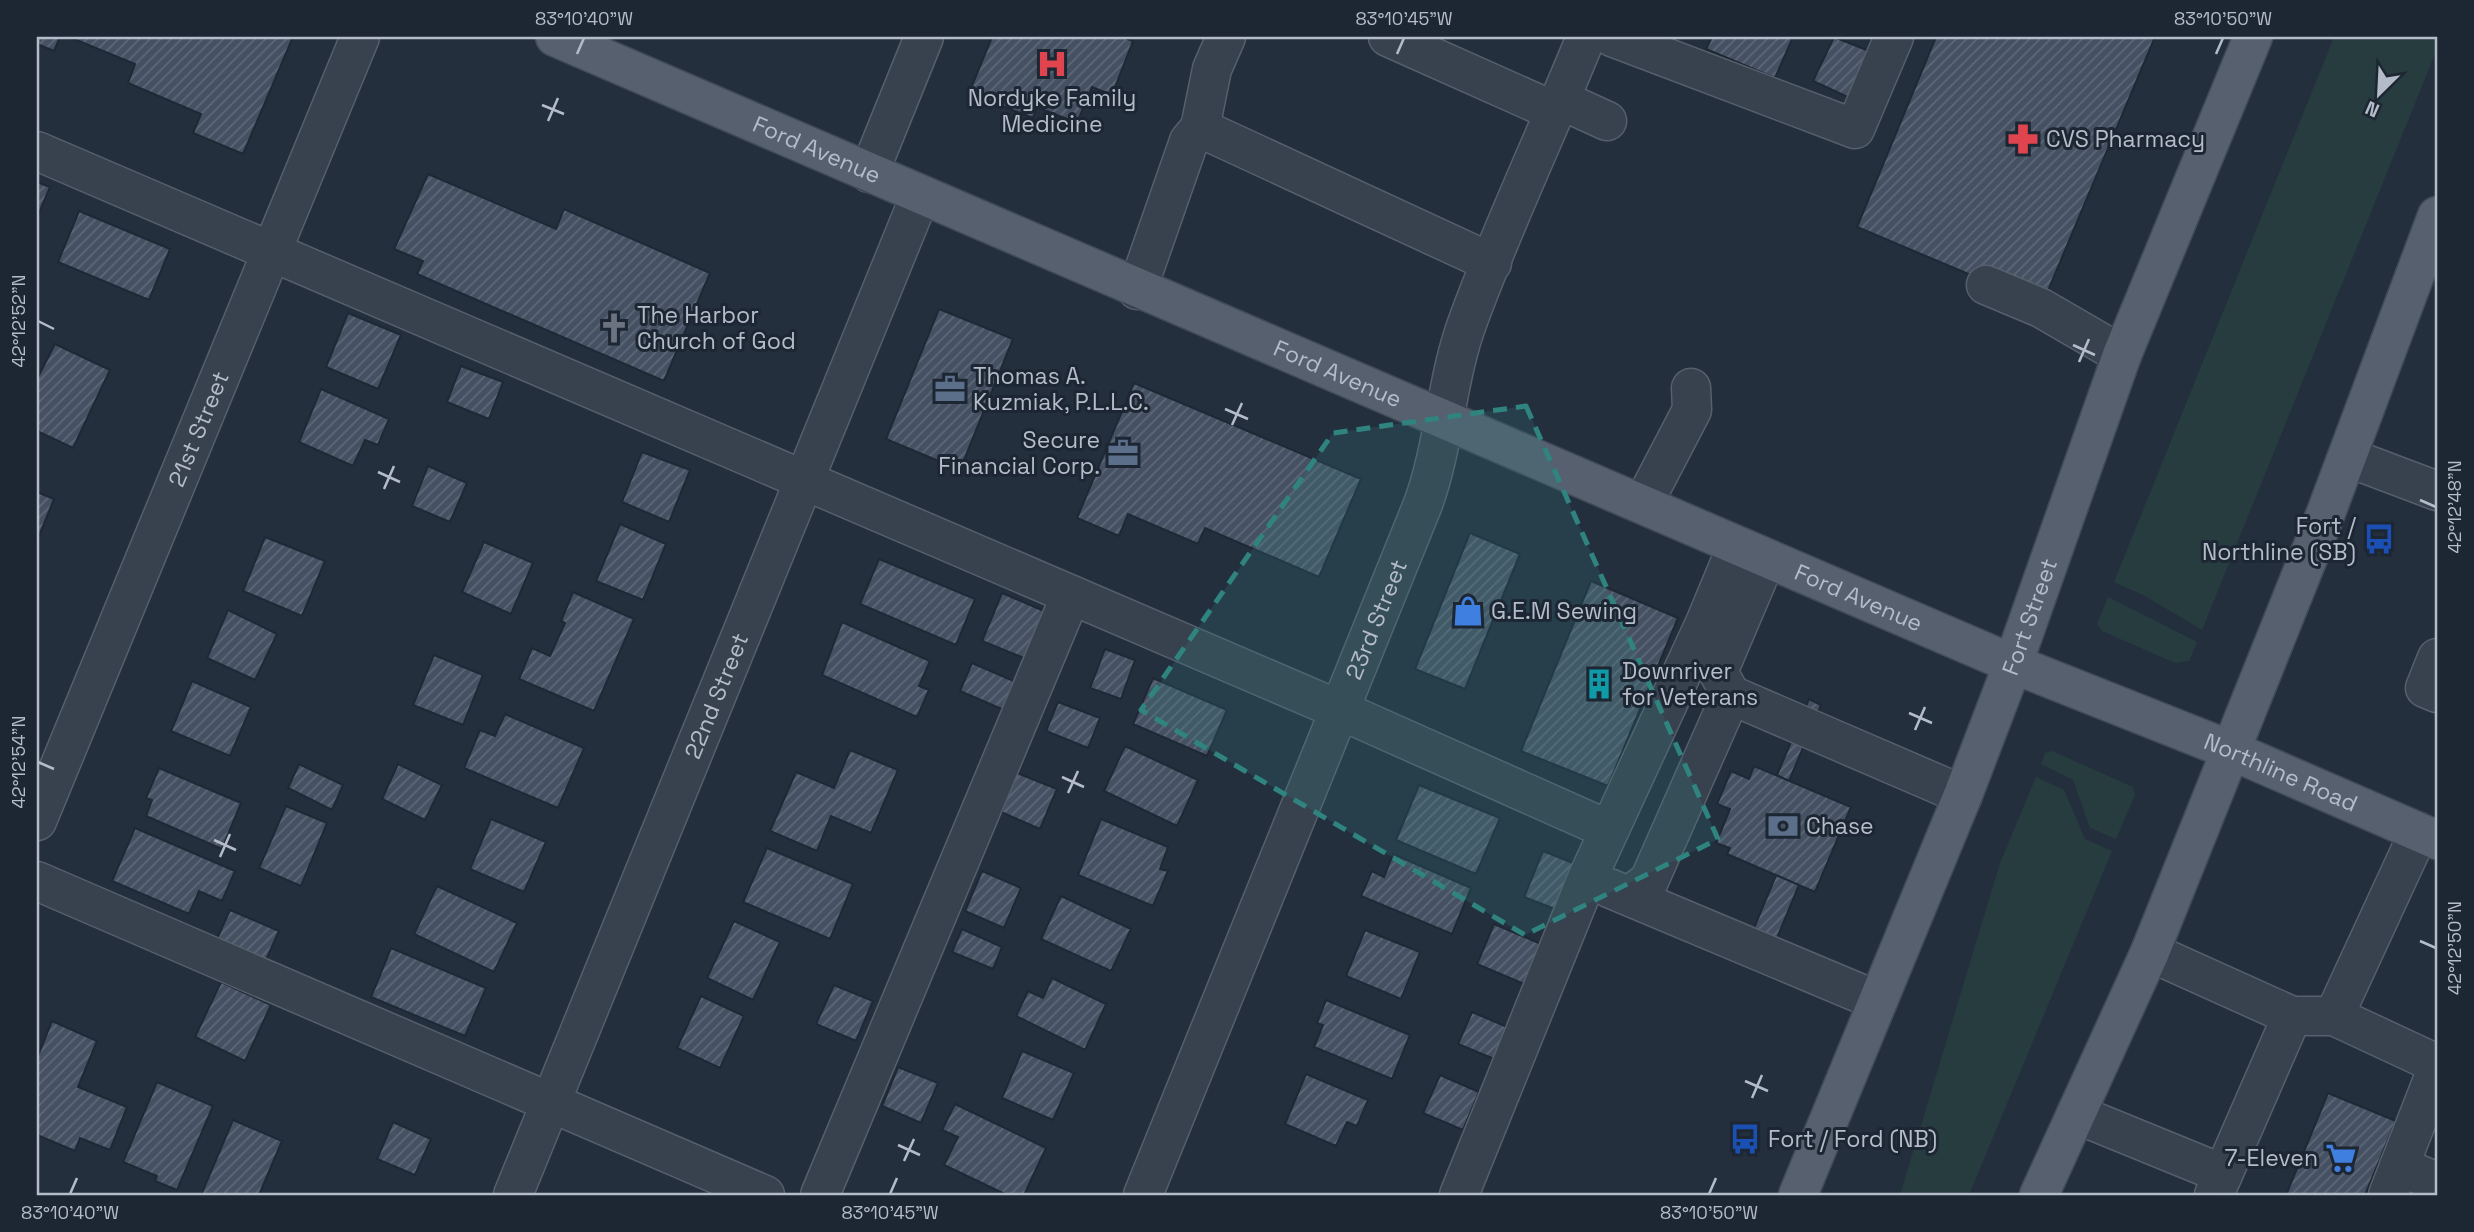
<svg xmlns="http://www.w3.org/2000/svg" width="2474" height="1232" font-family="'Space Grotesk',sans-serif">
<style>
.green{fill:#263c3f}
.building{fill:url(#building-hatch);stroke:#1f2835;stroke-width:2}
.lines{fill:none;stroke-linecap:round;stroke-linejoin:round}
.minor-casing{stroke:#565f6c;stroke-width:41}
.major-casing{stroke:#414a57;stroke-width:41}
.minor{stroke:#38414e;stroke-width:38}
.major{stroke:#56606e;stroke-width:38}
.marked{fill:#308480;fill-opacity:0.2;stroke:#308480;stroke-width:5;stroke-dasharray:14 9;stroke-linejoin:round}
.ticks{fill:none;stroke:#b4bcc9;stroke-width:2.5}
.labels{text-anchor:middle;stroke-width:6;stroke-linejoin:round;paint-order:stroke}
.poi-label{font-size:23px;fill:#b4bcc9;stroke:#1d2633;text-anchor:start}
.street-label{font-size:23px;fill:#b4bcc9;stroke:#1d2633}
.neatline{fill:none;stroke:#b4bcc9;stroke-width:2.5}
.ticks-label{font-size:18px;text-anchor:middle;fill:#b4bcc9}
</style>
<defs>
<pattern id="building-hatch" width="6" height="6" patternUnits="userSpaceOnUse" patternTransform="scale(1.75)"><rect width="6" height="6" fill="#455162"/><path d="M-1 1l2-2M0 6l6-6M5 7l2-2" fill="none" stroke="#5d6877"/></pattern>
</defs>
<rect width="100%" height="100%" fill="#242f3e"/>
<path class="green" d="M2334,37H2437V49L2202,630L2145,596L2114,582Z
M2108,597L2197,642L2189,661L2175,663L2102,631L2097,624Z
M2052,751L2133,787L2135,795L2116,839L2090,828L2073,780L2041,764L2045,753Z
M2036,777L2064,790L2085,839L2112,851L1969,1195H1900L2000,863Z"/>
<path class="building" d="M37,37H60L54,51L37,44Z
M69,37H293L243,154L193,133L201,114L128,83L135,64Z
M992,37H1123L1133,41L1112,95L1092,87L1077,123L1037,107L1033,118L969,93Z
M1712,37H1793L1775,78L1706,49Z
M1834,37L1874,53L1852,99L1813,81Z
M1936,37H2155L2042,305L1857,227Z
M428,174L556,229L564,209L710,273L664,381L417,274L423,261L394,249Z
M37,182L50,187L37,218Z
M79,211L170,249L149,300L58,262Z
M939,309L1013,339L960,470L886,439Z
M348,313L401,335L378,389L326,367Z
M55,344L110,370L73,448L37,431V379Z
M461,366L503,382L489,419L447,402Z
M1134,383L1361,479L1319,577L1205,528L1198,544L1128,514L1119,536L1077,518Z
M321,389L389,419L378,445L365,440L353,466L299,442Z
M642,452L690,470L669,522L622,502Z
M428,466L467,483L450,522L412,506Z
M37,492L54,499L37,541Z
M620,524L666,544L643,600L596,581Z
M1470,533L1520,554L1465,689L1415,669Z
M265,537L325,561L302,616L243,591Z
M484,542L533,563L511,614L462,592Z
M879,559L975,599L956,645L860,604Z
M1591,581L1678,618L1608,786L1521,751Z
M573,592L634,619L594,711L519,679L532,648L550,656L565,623L561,621Z
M1002,593L1044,611L1024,658L982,641Z
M228,610L277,634L255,680L207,658Z
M842,622L930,661L919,686L929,690L917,717L822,675Z
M1105,649L1135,660L1121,699L1090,688Z
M434,655L483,675L463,725L413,705Z
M972,663L1016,682L1004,710L960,691Z
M1153,678L1227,710L1207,756L1133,724Z
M192,681L251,707L230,756L171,731Z
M1809,699L1821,705L1789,781L1777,775Z
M1058,702L1100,718L1088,748L1046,731Z
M505,714L584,748L558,808L464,768L480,730L495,736Z
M1125,746L1198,780L1177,826L1104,791Z
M850,750L898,770L871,833L831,816L817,851L770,831L796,772L834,788Z
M299,764L343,785L332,810L288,788Z
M398,764L442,785L425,820L382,799Z
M1754,766L1851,807L1815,892L1727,854L1730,848L1716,843L1730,809L1717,804L1731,771L1749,779Z
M159,768L241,803L222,849L146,816L152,800L146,798Z
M1017,773L1057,789L1040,829L1001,812Z
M1419,785L1500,818L1476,874L1396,840Z
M286,806L327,823L301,886L259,868Z
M491,819L546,842L524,892L470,869Z
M1101,819L1168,847L1160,869L1168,871L1153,906L1078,875Z
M135,828L235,871L222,901L199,891L189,914L112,881Z
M767,848L853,884L830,939L743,902Z
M1543,851L1573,863L1555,909L1524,897Z
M1393,854L1471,888L1452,934L1361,896L1372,871L1384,877Z
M982,871L1021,888L1004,928L965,911Z
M1776,875L1799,885L1777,938L1754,928Z
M437,886L517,923L494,972L414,934Z
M1061,896L1131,929L1111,971L1041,939Z
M230,910L279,931L265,962L216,941Z
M734,921L780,942L753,1000L707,978Z
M1494,924L1541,944L1524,984L1477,964Z
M962,929L1002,947L993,969L952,952Z
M1365,930L1420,952L1401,999L1346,976Z
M391,948L486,988L465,1036L371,997Z
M1052,978L1106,1004L1085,1050L1016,1016L1028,991L1043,998Z
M221,982L271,1005L245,1061L195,1037Z
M834,985L873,1001L856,1041L816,1024Z
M701,996L744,1016L720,1068L677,1048Z
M1326,1000L1410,1035L1392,1079L1314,1047L1323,1025L1317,1023Z
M1472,1012L1512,1029L1499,1061L1458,1044Z
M52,1021L97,1041L78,1087L127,1107L110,1150L80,1138L75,1151L37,1135V1058Z
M1022,1051L1074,1073L1053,1120L1002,1098Z
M898,1067L938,1083L921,1123L882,1106Z
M1306,1074L1368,1100L1357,1126L1347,1122L1336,1146L1285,1124Z
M1440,1075L1479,1092L1463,1130L1423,1113Z
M157,1082L213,1106L177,1190L155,1181L157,1176L123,1162Z
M2328,1093L2396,1121L2365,1195H2286Z
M955,1104L1046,1148L1024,1195H1007L944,1165L958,1137L942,1130Z
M233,1120L282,1141L259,1195H201Z
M393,1122L431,1139L415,1175L377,1159Z"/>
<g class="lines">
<g class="minor-casing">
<g id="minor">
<path d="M1388,37L1556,112"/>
<path d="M1612,37L1855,129L1894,37"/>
<path d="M1561,100L1607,121"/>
<path d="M1200,128L1212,69L1226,37"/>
<path d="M37,151L1342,711L1609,830"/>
<path d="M869,173L924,37"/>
<path d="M1986,285L2041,308L2122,355"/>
<path d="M1137,290L1189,141L1200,128L1492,263"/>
<path d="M2347,457L2437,491"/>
<path d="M1643,504L1692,410L1691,388"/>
<path d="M2437,658L2425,688L2437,693"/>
<path d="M1731,695L1718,672L1766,559"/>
<path id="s1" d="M37,821L360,37"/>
<path d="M37,881L765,1195"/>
<path d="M1609,888L1878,1001"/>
<path d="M1630,895L1649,881L1731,695L1963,795"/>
<path d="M2150,952L2292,1016L2214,1195"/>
<path d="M2292,1016H2334L2419,832"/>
<path d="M2334,1016L2437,1064"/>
<path d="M2076,1114L2223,1174"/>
<path d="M2399,1166L2437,1182"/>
<path id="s2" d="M513,1195L920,196"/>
<path d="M820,1195L1071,595"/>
<path id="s3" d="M1143,1195L1423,504C1445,444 1446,378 1469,318C1504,223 1548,131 1586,37"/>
<path d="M1459,1195L1586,881L1705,623L1737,546"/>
<path d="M2388,1195L2437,1069"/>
</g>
</g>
<g class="major-casing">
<g id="major">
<path id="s4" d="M555,37L2013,664L2230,750L2437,840"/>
<path id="s5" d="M1798,1195L1963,795L2013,664L2122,355L2253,37"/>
<path d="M2039,1195L2150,952L2324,518L2437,216"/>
</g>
</g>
<use href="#minor" class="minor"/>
<use href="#major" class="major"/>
</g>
<path class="marked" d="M1526,406L1718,839L1525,935L1141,710L1333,433Z"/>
<path class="ticks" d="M577,54L584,38M1397,54L1404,38M2216,54L2223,38M542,105L564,114M548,121L558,98M38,321L54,329M2073,345L2095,355M2079,362L2089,339M1225,409L1248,419M1232,425L1242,403M378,472L400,482M384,489L394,466M2420,500L2436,507M1909,713L1932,723M1915,730L1925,707M38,762L54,769M1062,777L1084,787M1068,793L1078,771M214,840L236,850M220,857L230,834M2420,941L2436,948M1745,1081L1768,1091M1752,1098L1762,1075M898,1145L920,1155M904,1161L914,1139M70,1194L77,1178M890,1194L897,1178M1709,1194L1716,1178"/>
<defs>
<g id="hospital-bare" transform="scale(2.415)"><path d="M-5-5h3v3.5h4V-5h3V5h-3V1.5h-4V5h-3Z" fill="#e0444e" stroke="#1d2633" stroke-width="2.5" paint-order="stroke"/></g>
<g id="pharmacy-bare" transform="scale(2.415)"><path d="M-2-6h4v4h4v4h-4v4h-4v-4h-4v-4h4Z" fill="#e0444e" stroke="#1d2633" stroke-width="2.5" paint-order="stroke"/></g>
<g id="church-bare" transform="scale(2.415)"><path d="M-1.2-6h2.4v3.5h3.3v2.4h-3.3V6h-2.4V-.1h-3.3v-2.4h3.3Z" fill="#6b7280" stroke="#1d2633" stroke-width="2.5" paint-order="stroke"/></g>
<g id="office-bare" transform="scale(2.415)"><path d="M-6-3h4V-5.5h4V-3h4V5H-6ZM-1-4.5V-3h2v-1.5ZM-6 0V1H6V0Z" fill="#5c6f8a" stroke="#1d2633" stroke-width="2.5" paint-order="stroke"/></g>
<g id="bus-bare" transform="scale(2.415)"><path d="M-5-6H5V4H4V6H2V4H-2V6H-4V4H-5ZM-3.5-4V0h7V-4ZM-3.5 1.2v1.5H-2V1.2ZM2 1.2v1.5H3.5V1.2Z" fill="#1a4fb4" stroke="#1d2633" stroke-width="2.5" paint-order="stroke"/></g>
<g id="shop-bare" transform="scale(2.415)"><path d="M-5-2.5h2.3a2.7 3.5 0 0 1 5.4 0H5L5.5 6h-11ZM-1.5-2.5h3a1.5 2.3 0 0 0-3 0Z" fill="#3f7fe0" stroke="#1d2633" stroke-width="2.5" paint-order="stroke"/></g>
<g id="building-bare" transform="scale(2.415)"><path d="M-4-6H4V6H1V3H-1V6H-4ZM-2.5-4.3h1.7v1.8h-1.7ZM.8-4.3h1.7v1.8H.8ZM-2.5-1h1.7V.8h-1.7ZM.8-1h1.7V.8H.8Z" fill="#0f9aa8" stroke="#1d2633" stroke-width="2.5" paint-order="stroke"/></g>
<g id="bank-bare" transform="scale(2.415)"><path d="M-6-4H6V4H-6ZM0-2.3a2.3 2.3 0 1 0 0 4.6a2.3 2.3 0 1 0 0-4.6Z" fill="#5c6f8a" stroke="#1d2633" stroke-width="2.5" paint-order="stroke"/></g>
<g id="supermarket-bare" transform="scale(2.415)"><path d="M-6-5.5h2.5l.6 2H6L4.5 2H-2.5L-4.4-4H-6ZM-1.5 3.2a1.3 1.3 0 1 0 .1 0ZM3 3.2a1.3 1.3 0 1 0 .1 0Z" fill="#3f7fe0" stroke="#1d2633" stroke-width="2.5" paint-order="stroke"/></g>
</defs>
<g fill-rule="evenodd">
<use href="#hospital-bare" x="1052" y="64"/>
<use href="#pharmacy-bare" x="2023" y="139"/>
<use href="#church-bare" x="614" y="328"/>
<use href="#office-bare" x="950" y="389"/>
<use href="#office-bare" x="1123" y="453"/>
<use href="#bus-bare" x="2379" y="539"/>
<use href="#shop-bare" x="1468" y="611"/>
<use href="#building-bare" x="1599" y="684"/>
<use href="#bank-bare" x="1783" y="826"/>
<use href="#bus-bare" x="1745" y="1139"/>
<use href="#supermarket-bare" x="2341" y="1158"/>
</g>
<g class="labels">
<g class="poi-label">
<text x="1052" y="106" text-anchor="middle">Nordyke Family<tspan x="1052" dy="26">Medicine</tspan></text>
<text x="2046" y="147">CVS Pharmacy</text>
<text x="637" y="323">The Harbor<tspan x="637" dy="26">Church of God</tspan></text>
<text x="973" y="384">Thomas A.<tspan x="973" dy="26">Kuzmiak, P.L.L.C.</tspan></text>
<text x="1100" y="448" text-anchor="end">Secure<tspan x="1100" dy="26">Financial Corp.</tspan></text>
<text x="2356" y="534" text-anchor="end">Fort /<tspan x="2356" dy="26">Northline (SB)</tspan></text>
<text x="1491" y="619">G.E.M Sewing</text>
<text x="1622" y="679">Downriver<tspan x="1622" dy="26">for Veterans</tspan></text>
<text x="1806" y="834">Chase</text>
<text x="1768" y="1147">Fort / Ford (NB)</text>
<text x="2318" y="1166" text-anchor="end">7-Eleven</text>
</g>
<g class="street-label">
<text dy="8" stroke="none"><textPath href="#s4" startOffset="285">Ford Avenue</textPath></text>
<text dy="8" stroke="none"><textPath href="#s4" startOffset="852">Ford Avenue</textPath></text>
<text dy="8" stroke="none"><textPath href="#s1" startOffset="424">21st Street</textPath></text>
<text dy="8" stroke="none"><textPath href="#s4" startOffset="1419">Ford Avenue</textPath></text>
<text dy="8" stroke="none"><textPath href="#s5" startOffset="623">Fort Street</textPath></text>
<text dy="8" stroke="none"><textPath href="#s3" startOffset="621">23rd Street</textPath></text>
<text dy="8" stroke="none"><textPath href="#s2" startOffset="539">22nd Street</textPath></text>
<text dy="8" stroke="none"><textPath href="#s4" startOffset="1876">Northline Road</textPath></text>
</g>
</g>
<rect width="2474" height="1232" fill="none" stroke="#1d2633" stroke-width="77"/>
<g transform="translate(2379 94) rotate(204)" stroke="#1d2633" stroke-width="5" paint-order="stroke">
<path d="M0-5L12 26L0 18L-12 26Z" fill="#b4bcc9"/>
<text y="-10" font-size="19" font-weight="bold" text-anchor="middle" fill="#b4bcc9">N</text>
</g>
<rect x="38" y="38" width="2398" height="1156" class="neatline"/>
<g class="ticks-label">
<text x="584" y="25">83°10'40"W</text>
<text x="1404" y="25">83°10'45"W</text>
<text x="2223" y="25">83°10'50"W</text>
<text transform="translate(19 321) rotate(-90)" y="6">42°12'52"N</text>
<text transform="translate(2455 507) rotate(-90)" y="6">42°12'48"N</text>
<text transform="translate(19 762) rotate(-90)" y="6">42°12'54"N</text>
<text transform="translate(2455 948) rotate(-90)" y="6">42°12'50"N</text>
<text x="70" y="1219">83°10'40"W</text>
<text x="890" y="1219">83°10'45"W</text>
<text x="1709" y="1219">83°10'50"W</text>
</g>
</svg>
